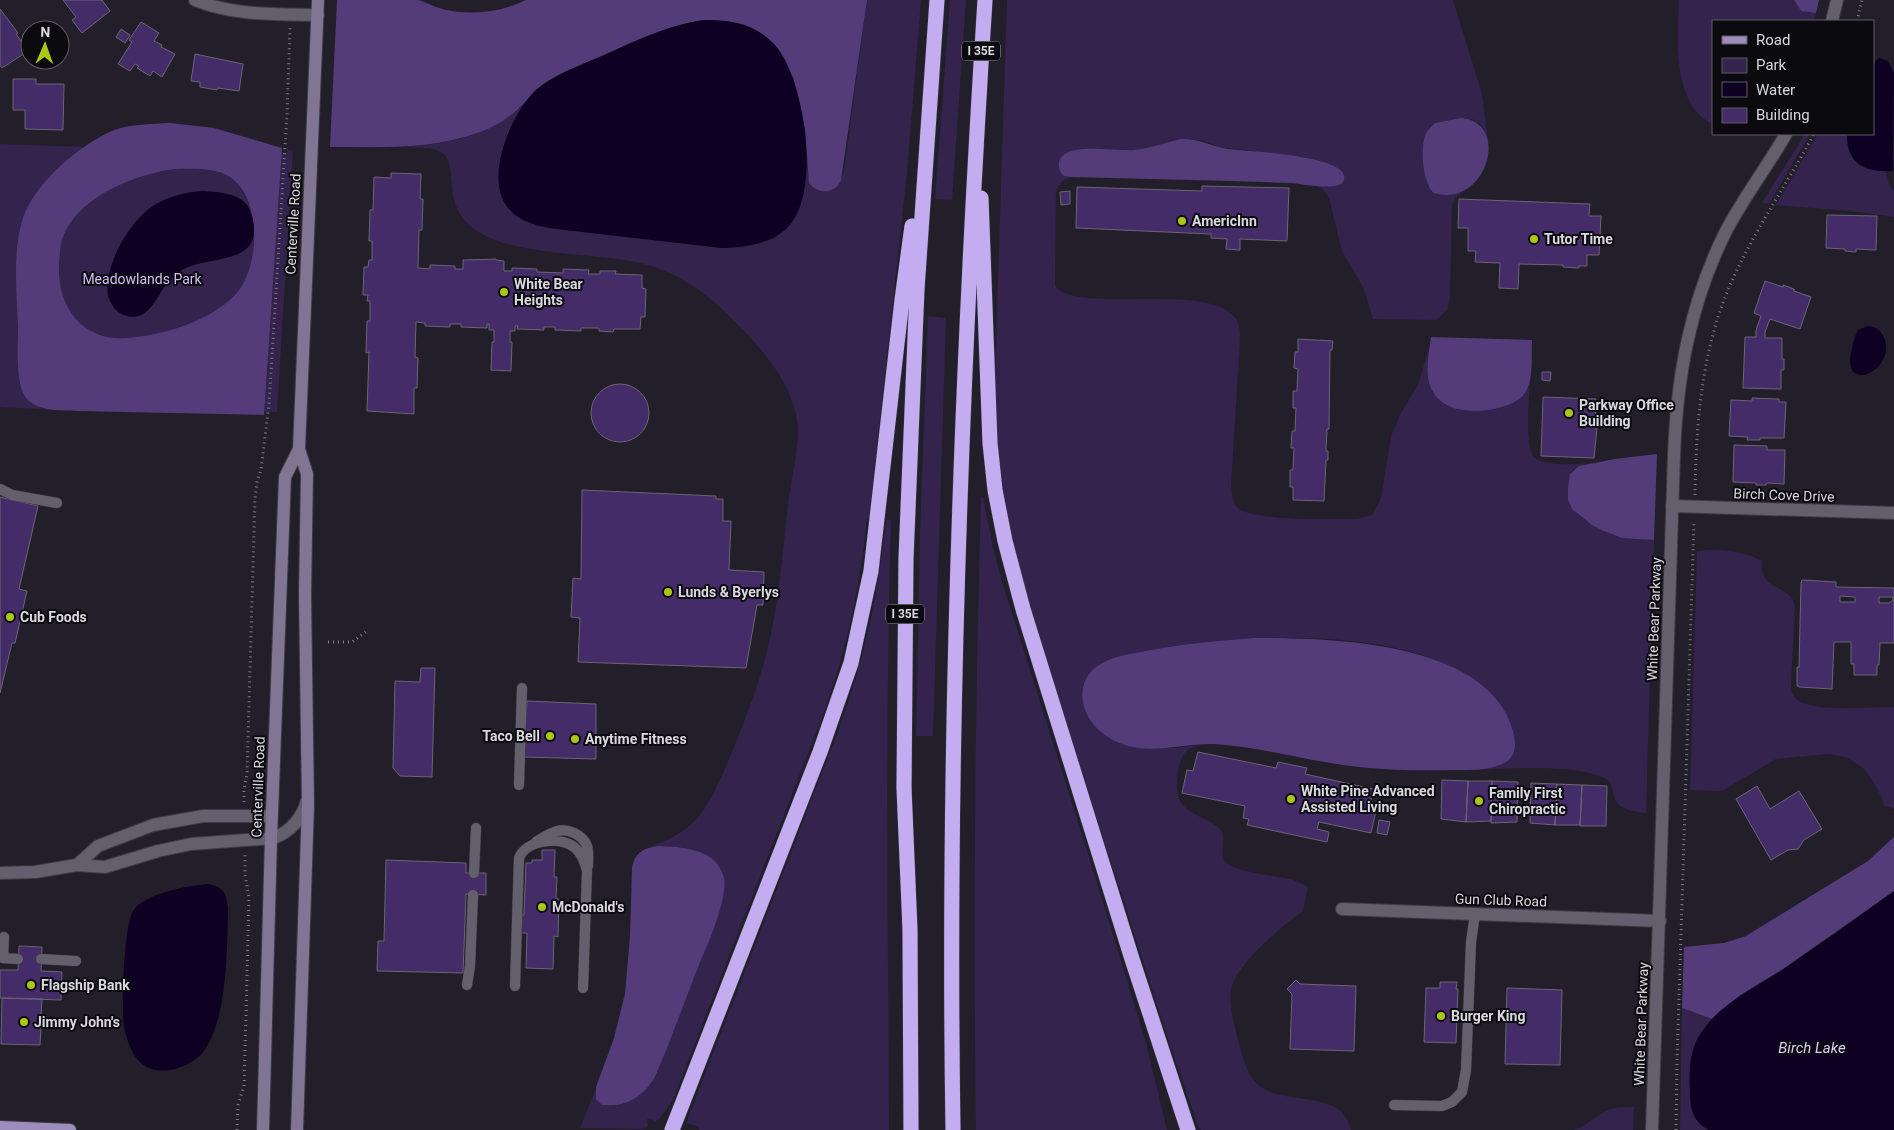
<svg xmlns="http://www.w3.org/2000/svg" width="1894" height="1130" font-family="Roboto,sans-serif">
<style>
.green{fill:#33234d}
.forest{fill:#543c7a;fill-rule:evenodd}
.water{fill:#0e0023}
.building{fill:#442c68;stroke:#6a6573;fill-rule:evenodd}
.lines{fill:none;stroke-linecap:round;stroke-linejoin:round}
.service-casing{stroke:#3d3b44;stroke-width:11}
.minor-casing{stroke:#3d3b44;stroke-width:14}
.tertiary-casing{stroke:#3d3b44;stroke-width:14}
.secondary-casing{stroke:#3d3b44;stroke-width:14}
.primary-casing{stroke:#3d3b44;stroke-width:14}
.motorway-casing{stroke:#3d3b44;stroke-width:16}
.path{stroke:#7f7c85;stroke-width:3;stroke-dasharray:1 4;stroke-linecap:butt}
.service{stroke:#635f6d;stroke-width:10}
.minor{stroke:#635f6d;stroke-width:12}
.tertiary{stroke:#635f6d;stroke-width:12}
.secondary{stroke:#807694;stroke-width:12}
.primary{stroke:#9d8dbc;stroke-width:12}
.motorway{stroke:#c3acf0;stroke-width:15}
.poi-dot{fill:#aac716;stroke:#0b0a0f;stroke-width:2}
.labels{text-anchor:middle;stroke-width:4;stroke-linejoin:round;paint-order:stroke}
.shield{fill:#0b0a0f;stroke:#9c9aa1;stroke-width:1}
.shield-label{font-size:12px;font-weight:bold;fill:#dad8df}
.poi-label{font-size:14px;font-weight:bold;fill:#dad8df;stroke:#0b0a0f;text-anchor:start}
.street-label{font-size:14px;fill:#dad8df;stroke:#0b0a0f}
.park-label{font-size:14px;fill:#d0bef6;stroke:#0b0a0f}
.water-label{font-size:15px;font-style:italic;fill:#dacef4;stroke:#0b0a0f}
</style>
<rect width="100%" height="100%" fill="#231f2a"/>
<path class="green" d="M867,0H921L907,173L869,518H867C860,585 847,649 824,712L673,1100L660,1118L655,1122L654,1120L647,1119L648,1127L642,1129L580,1128L599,1081L596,1087L607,1106L624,1104L650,1085L655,1077L717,919L723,874L720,868L712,860L696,850L685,848L659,846L649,847C669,840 686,832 700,815C713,798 721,777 730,757C745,721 760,682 769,643C779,598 783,551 788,504C791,477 802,441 796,414C786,372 752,338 722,309C701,289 672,271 644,264C614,256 576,256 544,251C525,248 504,245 486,236C435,211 462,166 442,153C432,146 414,148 402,147C451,144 487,136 524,103L511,127L503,148L536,226L722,248L744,247L759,243L775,238L787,228L805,185L807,155L808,178L838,186L844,171Z
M950,0H966L952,200L935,199Z
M1007,0H1453L1482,94L1488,140C1480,107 1454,120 1430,127C1419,142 1423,168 1428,186L1461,193L1467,190L1456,197L1452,205L1450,299L1447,310L1436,320L1373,319L1363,287L1342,251L1329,198L1323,189L1314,185L1329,187L1310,158L1220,147L1204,141L1188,139L1136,150H1074L1067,177H1071L1062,181L1056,191L1055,285C1071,316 1211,279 1237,320C1240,326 1240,333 1240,339L1231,485C1232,493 1232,502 1237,507C1251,521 1323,519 1344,519H1357L1372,515L1381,498L1391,436L1401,413L1418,385L1429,348V371L1445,404L1451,407L1470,410L1495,409L1504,407L1528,387L1531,370C1530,387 1523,449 1535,458C1547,467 1579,464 1593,463L1579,466L1572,471L1568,495V500L1570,506L1581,517L1615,536L1654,540L1646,813C1636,812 1621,810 1616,801C1613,795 1613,787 1609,781C1585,762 1499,769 1467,770L1497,766L1515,740C1489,624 1276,632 1186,645C1157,649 1128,652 1101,663L1135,747L1174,748L1212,744C1205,745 1196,746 1189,749C1176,757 1173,793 1182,804C1192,817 1210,818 1221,830C1226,839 1220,851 1224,860C1230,872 1277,876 1290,879C1297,881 1302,884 1308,887L1303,911C1283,925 1233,967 1231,991C1229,1009 1235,1027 1239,1044C1243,1058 1248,1078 1261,1087C1289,1106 1342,1089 1351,1130H1201L1198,1126L1170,1045L1040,642L1023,588L1004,503L998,458L995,374Z
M1679,0H1794L1801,11L1816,13L1814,21H1713V124C1672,106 1677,37 1679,0Z
M1805,134H1810L1769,204L1762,203Z
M1818,134H1847V141L1857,163L1869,169L1885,171L1890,186L1894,192V217L1852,211L1776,205Z
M0,144L286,154L287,149L293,151L277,412L37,405L57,410L0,407Z
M928,316L946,318L933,736H916L920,532Z
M983,497L992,543L1003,585L1090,860L1146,1043L1167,1130H976C973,919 975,708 981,498Z
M886,520H891C885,723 888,927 889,1130H699V1127L687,1123L688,1118L839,729C864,661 879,592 886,520Z
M1697,551C1717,548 1745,551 1762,561C1758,592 1792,584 1795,606L1791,684C1791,692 1793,697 1799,701C1817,712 1872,707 1894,707V809L1884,805L1882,798L1873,781L1863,768L1848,758L1829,754L1776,759L1722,791L1690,790Z
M1682,1008L1712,1019C1705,1027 1698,1035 1695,1044C1687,1067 1684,1118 1709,1130H1680Z
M1634,1107L1633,1130H1574C1586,1126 1594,1117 1606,1111C1614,1107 1624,1107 1634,1107Z"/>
<path class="forest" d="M337,0C363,0 393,0 418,0C424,1 430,5 436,7C465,17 499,13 526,0H867L841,180C835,194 819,195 809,183L805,129L793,77L704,20C667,25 632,42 598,58C577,66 554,75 537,89C532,93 529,99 524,103C512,116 497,126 480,132C432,150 381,147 330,147Z
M1794,0H1819L1816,13L1801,11Z
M1461,118C1512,122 1486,209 1434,193C1423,184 1420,149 1425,136C1427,130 1431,127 1435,123Z
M170,123L214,128L282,148L264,415L78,411C63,410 39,412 27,399C15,386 18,346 18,328C17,293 12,252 23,218C34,184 80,144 114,130C131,124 152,124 170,123ZM175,169C192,169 215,167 230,177C263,199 260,269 235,295C210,321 164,335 128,338C82,342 57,307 59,264C60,252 60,241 66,230C85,194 137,174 175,169Z
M1180,139C1198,138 1211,146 1228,149C1242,151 1358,155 1343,182C1338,191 1301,184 1292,183C1218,180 1145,179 1071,177L1064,176C1060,172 1058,168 1059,162C1064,141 1117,152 1135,150C1150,148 1165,143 1180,139Z
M1431,337L1532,340C1531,357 1534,379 1525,393C1512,412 1463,416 1445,404C1440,401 1435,396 1432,390C1424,376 1429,352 1431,337Z
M1657,454L1654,540L1622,538L1604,531L1592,525L1572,509L1568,500V488L1570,474L1579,466L1615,459Z
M1253,638C1328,638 1488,640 1513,731C1516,742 1517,755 1506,762C1491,771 1470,770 1453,770C1412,771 1371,770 1331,763C1292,757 1253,746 1214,744C1184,743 1152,755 1122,744C1110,740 1098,731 1091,721C1078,703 1079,677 1099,665C1112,656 1130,654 1146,651C1181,644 1217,641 1253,638Z
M1894,837V891L1783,969L1739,996L1712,1019L1682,1008L1684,947L1724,943L1746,936L1868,861Z
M659,846C681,847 712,848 722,872C725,878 725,885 724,891C720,918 707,945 697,970C683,1006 670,1042 655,1077C643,1097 625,1108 602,1105L596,1099V1087L614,1038L625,994L630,936L632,868C635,852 644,848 659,846Z"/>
<path class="water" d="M704,20C731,20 754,23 774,44C805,76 823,197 786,229C768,245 745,247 722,248L556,229C537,226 517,222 506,205C485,175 512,112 536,90C553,75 577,67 597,58C632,43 667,25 704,20Z
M1879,58L1888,61L1894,73L1893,171C1866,173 1846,164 1847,134H1873V64Z
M203,191C220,192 245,193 251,213C268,267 210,254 182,270C175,275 168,282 163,289C154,303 145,323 124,315C115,312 110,303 108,295C103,266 131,218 156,204C170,196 186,192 203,191Z
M1868,326C1877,327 1882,331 1885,340C1894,371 1843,394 1851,353C1853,345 1854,337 1858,330Z
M207,884C223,887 226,891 228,908C227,947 228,1020 203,1052C196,1061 185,1066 175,1069C164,1072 150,1071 142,1064C131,1055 127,1040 124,1027C121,1009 124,925 133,911C145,893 187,886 207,884Z
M1894,891V1130H1709C1693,1122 1690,1109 1690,1092C1689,1072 1689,1050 1701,1033C1721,1002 1756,988 1785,968C1822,943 1858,917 1894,891Z"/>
<path class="building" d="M63,0H102L110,11L82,33L72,20L76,17Z
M0,9L18,33L16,34L28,51L2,68L0,65Z
M141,22L159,33L154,41L162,45L161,47L175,54L162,77L153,71L150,76L137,68L139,66L135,64L130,71L118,64L132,42L129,40Z
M121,29L130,35L125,43L116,37Z
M195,54L243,64L239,91L218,88L217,90L200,87V82L191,81Z
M13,79H36V84H64L63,130L25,129V110H13Z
M391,173L421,174L420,199H423L422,230H419L418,268L430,269V265L455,266V269H463V260L496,259V260L504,261V271H512V268L537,269V272L563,273V269L589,270L588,274H600V271H616L615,274L642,275V288L646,289L645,317H641L640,329H614L613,332L599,331V328H581V331L555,330V327H544V330L517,329L518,326H515V331H510V342H512L511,371L491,370L492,342H494V330H489V324H487V328L461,327V324H450V327L425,326V323L416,322L415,357L418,358L417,388H414V414L367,411L369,352L366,353L367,321H370V301H367L368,295H363L364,267H368L369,260H372V241H369L370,210H373L374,177L391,178Z
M1202,186L1289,188L1287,241L1240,239V250L1226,249L1227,239L1211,238V234L1076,228L1077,187L1202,191Z
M1070,191V204L1061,205L1060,192Z
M1459,199L1590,204L1589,216H1601L1599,255H1587V266H1579V268L1563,267V265L1519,264L1518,289L1499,288L1500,263L1475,262L1476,251H1468V228H1458Z
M1827,215L1877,216L1876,250L1856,249V252L1845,251V249L1826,248Z
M1765,281L1783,287V285L1794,289V291L1811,297L1800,329L1770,319L1765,332V338H1782V359H1784V370H1781V389L1743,388L1745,337H1756V330L1761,316L1754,313Z
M1298,339L1333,341L1332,350H1330L1329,429H1327L1326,451H1328V460H1326L1324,501L1293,500V487H1290V470H1293L1294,448H1291L1292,431H1295L1296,408H1293V391H1297L1298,369L1294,368L1295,352H1298Z
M1542,372H1551L1550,381L1542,380Z
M591 413a29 29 0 1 1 58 0a29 29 0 1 1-58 0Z
M1543,397L1596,399L1595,428H1597L1594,458L1541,456Z
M1752,398L1779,399V402H1786L1784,438H1760V440H1747L1748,437L1729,436L1731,400L1752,401Z
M1734,445L1767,446V450H1785L1784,484L1767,483L1766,485H1756V483L1733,482Z
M582,490L716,496V499H723V521H731L729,570L764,572L763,605H757L746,668L578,662L580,618L571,617L573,578L581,579Z
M0,497L38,506L19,589L27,591L15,643H12L0,693Z
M1802,580L1836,582V587L1894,588V643H1880L1879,665H1877V675H1854V664H1851V642H1834L1832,689L1799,687V686H1797V667H1799L1801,583ZM1840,596L1855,597V602H1840ZM1879,597H1893V600L1889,603H1879Z
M421,668H435L432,777L400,776L393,768L395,681L420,682Z
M527,701L596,704V759L523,757Z
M1198,752L1276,768L1278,762L1307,768L1305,774L1373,789L1370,805L1377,806L1371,833L1319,822L1317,829L1329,832L1327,842L1247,825L1249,819L1243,818L1245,806L1182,793L1187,770L1193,771Z
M1442,780L1468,781L1466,822L1441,819Z
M1468,781H1492L1491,821L1466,822Z
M1492,781L1518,782L1517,822L1491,823Z
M1531,783L1557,784L1555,825L1530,823Z
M1557,784L1582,785L1580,825H1555Z
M1582,785L1607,786L1606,826H1580Z
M1757,786L1770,809L1799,791L1822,829L1804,840L1798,849L1788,850L1771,860L1736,799Z
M1379,820L1390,822L1387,835L1377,833Z
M542,850H555L554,877H557L556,899H559L558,937L554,936L553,969L526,968L527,933H521V915H524L526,863H532V860H542Z
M386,860L466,863V873H486V895L466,894L463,973L377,971L378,941H384Z
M19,946L42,947L41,971L62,972L61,1000L0,998V970H18Z
M1296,980L1300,984L1356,986L1354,1051L1290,1049L1292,994L1287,989Z
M1440,982H1457L1456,989H1458L1456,1043L1424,1042L1426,988H1440Z
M1507,988L1562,990L1560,1065L1505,1064Z
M2,998L42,999L41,1016H46V1028H41L40,1045L1,1044Z"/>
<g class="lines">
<g class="service-casing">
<path id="service" d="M0,489L12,495L57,503
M519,785L522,688
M536,842C542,838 549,833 557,831C568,828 583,835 587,846C589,852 588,860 588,866
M474,873L476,828
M4,937L3,958L18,959
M41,959L76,961
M467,985L470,966L473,895
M515,986L519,858C526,840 559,836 574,847C581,852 585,862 587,871L583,988
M1394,1105L1442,1106L1452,1102L1462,1092L1466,1070L1471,942L1475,914"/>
</g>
<g class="minor-casing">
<path id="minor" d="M195,0C234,16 276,14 318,15
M1672,506L1894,513
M77,865L98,846L153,825L203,816H271
M0,873L35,872L77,865L105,867L158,851L191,844L274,838C291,831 302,818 307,801
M1342,909L1660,921"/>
</g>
<g class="tertiary-casing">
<path id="tertiary" d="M1832,21L1837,0
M1652,1130L1674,455C1677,376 1690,303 1726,231C1744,197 1767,167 1786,134"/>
</g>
<g class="secondary-casing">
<path id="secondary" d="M263,1130L271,838L285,477L299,449
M297,1130L308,805L305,595L307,474L299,449L318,0"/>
</g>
<g class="primary-casing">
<path id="primary" d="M0,1127L70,1130"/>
</g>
<g class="motorway-casing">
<path id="motorway" d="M981,198L990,443L995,490L1005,541L1023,609L1132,959L1188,1130
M672,1130L820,752L851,663L871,571L902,300L912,226
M911,1130L910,930L904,788L906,558L917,289L937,0
M953,1130C947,753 961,376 985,0"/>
</g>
<path class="path" d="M1857,21L1862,0
M1695,495C1696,426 1701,355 1728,290C1751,235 1786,186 1814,134
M328,642H352L367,631
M244,802V789L247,774L255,498L257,482L261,470L269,404L287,114L290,28
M237,1130L238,1105L244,1086L246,1015L249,898L245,875V853
M1676,1130L1677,1061L1694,521"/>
<use href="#service" class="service"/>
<use href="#minor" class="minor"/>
<use href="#tertiary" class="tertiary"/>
<use href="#secondary" class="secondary"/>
<use href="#primary" class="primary"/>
<use href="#motorway" class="motorway"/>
</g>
<g class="poi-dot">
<circle cx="1182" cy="221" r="5"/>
<circle cx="1534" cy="239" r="5"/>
<circle cx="504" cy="292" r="5"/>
<circle cx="1569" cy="413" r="5"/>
<circle cx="668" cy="592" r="5"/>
<circle cx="10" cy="617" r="5"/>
<circle cx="550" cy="736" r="5"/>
<circle cx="575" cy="739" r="5"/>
<circle cx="1291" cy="799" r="5"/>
<circle cx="1479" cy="801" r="5"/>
<circle cx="542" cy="907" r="5"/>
<circle cx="31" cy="985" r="5"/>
<circle cx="1441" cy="1016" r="5"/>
<circle cx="24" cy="1022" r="5"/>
</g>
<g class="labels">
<g class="shield">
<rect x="962" y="41.5" width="38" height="19" rx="4"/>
<rect x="886" y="604.5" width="38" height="19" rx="4"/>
</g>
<g class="shield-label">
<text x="981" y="55">I 35E</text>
<text x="905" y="618">I 35E</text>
</g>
<g class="poi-label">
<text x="1192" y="226">AmericInn</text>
<text x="1544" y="244">Tutor Time</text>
<text x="514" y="289">White Bear<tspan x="514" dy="16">Heights</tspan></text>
<text x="1579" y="410">Parkway Office<tspan x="1579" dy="16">Building</tspan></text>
<text x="678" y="597">Lunds &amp; Byerlys</text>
<text x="20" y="622">Cub Foods</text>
<text x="540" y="741" text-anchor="end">Taco Bell</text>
<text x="585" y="744">Anytime Fitness</text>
<text x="1301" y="796">White Pine Advanced<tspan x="1301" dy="16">Assisted Living</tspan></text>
<text x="1489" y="798">Family First<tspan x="1489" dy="16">Chiropractic</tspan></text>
<text x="552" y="912">McDonald's</text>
<text x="41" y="990">Flagship Bank</text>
<text x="1451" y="1021">Burger King</text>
<text x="34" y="1027">Jimmy John's</text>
</g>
<g class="street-label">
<text transform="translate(293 224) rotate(-87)" y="5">Centerville Road</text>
<text transform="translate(1784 495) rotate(2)" y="5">Birch Cove Drive</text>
<text transform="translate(1654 619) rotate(-88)" y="5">White Bear Parkway</text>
<text transform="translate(258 787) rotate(-88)" y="5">Centerville Road</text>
<text transform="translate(1501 900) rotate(2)" y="5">Gun Club Road</text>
<text transform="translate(1641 1024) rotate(-88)" y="5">White Bear Parkway</text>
</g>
<g class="park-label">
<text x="142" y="284">Meadowlands Park</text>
</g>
<g class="water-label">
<text x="1812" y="1053">Birch Lake</text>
</g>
</g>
<rect x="1712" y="20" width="162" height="115" fill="#0b0a0f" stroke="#5e5c62"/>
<rect x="1722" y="36" width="25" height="8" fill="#9d8dbc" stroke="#5e5c62"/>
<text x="1756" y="45" font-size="15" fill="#dad8df">Road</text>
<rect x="1722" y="58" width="25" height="15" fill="#33234d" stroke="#5e5c62"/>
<text x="1756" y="70" font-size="15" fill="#dad8df">Park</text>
<rect x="1722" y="82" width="25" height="15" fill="#0e0023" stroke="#5e5c62"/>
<text x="1756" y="95" font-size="15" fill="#dad8df">Water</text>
<rect x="1722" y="108" width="25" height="15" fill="#442c68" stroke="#5e5c62"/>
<text x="1756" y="120" font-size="15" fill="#dad8df">Building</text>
<g transform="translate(45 45) rotate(2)"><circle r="24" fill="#0b0a0f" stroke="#5e5c62"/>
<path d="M0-4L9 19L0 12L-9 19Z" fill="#aac716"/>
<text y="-8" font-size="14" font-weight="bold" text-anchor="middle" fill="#dad8df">N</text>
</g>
</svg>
